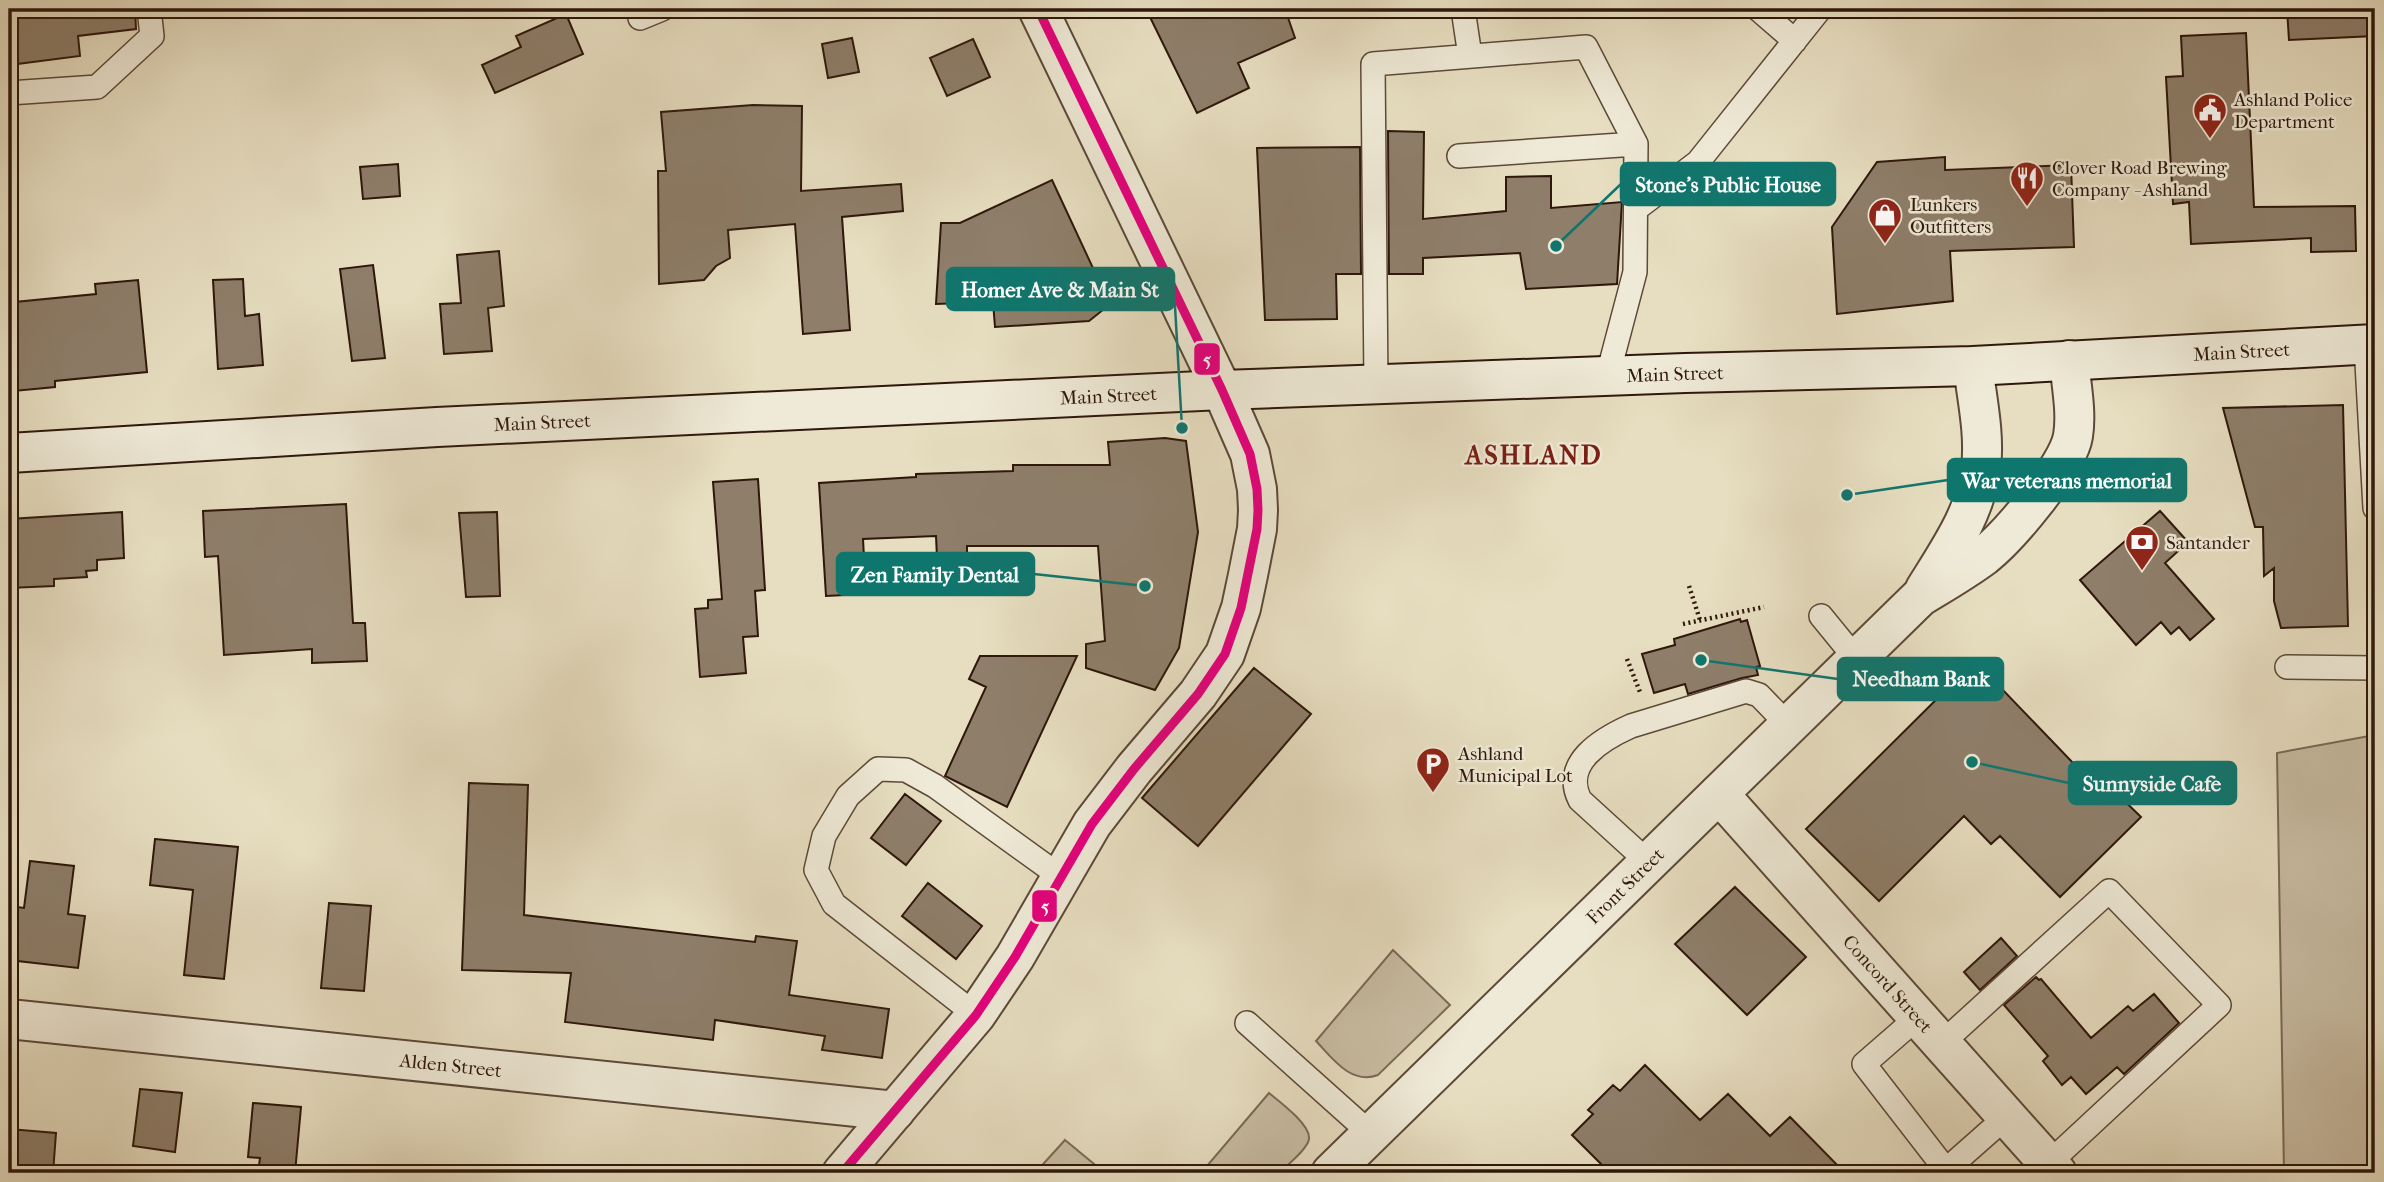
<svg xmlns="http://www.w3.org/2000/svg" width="2384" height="1182" font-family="'IM FELL French Canon',serif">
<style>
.green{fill:#c8bca2;stroke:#7b6a56;stroke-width:2}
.building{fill:#8e7e6a;stroke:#2e170b;stroke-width:2}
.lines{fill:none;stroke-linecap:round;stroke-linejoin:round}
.service-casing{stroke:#5c4938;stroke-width:26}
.minor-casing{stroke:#5c4938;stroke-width:42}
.tertiary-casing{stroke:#5c4938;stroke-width:42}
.secondary-casing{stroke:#2e170b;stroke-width:42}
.path{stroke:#2e170b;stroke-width:4.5;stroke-dasharray:2 3.5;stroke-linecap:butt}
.service{stroke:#efead7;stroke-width:23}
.minor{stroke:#efead7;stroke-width:38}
.tertiary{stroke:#efead7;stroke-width:38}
.secondary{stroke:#efead7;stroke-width:38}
.bus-1-casing{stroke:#efead7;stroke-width:14}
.bus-1{stroke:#e5007d;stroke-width:9}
.labels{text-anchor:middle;stroke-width:5;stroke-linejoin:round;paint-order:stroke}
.poi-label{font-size:19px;fill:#2e170b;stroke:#efead7;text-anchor:start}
.street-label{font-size:19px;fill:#2e170b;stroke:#efead7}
.district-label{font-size:26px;font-weight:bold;letter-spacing:2px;fill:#7a1f14;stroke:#efead7}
.leader{fill:none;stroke:#0f766e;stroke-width:2.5}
.callout-dot{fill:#0f766e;stroke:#efead7;stroke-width:2.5}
.callout{fill:#0f766e;stroke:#0f766e;stroke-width:2.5}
.callout-label{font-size:21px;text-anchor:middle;font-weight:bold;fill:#fff}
.line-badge{stroke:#efead7;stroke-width:2.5}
.badge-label{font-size:19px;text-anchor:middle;font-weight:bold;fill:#fff}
</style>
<rect width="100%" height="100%" fill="#e7dec1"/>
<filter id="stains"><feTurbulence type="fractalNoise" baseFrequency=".00286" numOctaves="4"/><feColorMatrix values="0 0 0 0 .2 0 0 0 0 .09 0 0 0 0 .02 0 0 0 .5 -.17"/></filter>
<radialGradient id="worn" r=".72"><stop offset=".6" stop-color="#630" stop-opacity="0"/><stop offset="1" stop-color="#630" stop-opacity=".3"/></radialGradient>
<path class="green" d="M2375,735V1173H2284L2277,753Z
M1393,950L1450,1005L1378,1075C1351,1085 1333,1059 1316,1041Z
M1269,1093C1280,1102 1311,1125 1309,1139C1308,1149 1286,1166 1279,1173H1201Z
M1065,1140L1105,1173H1035Z"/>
<path class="building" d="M9,9H135L136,29L78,36L80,56L9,65Z
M1146,9H1285L1295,38L1238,63L1249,88L1197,113Z
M2287,9H2375V36L2289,40Z
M566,14L583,54L495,93L482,65L521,47L516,36Z
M2246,33L2254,207L2355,206L2356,251L2311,252V238L2191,244L2189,202L2173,204L2166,77L2183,76L2181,36Z
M852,38L859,72L828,78L822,44Z
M973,39L990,77L947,96L930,58Z
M753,105L802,106L801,191L901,184L903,211L842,217L850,330L803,334L795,224L728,230L730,258L716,266L704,280L659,284L658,171H666L661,112Z
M1388,131L1424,132L1423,219L1506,211V177L1551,176V208L1622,202L1617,284L1526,289L1520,253L1423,258V274H1389Z
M1360,147L1361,274H1336L1337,319L1265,320L1257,148Z
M1945,157V170L2071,165L2074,247L1950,251L1953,301L1837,314L1832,227L1877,162Z
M398,164L400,196L363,199L360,167Z
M1052,180L1099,281V288L1105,296L1104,309L1089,321L995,327L993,302L936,304L941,223H960Z
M499,251L504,306L488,308L492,351L444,354L440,304L461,303L457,255Z
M373,265L385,358L352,361L340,269Z
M243,279L245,316L259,314L263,365L218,369L213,280Z
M138,280L147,372L55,381V387L14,391L9,316L17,315L15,302L96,294L95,284Z
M2343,405L2348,626L2281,628L2274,601V568L2264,576L2263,527H2255L2223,408Z
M1165,438L1186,441L1198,532L1179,648L1155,690L1086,668V644L1105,641L1098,546H967V557L937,558L936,536L863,539L866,594L826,596L819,483L916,477V474L1013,471V465H1110L1108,442Z
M758,479L765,590L755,591L758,636L743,637L746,673L700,677L695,609L708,608V600L722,599L713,482Z
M346,504L353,623H365L367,661L312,663V649L224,655L218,556L205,557L203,511Z
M2160,511L2188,542L2165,563L2214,619L2190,640L2179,627L2171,634L2161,622L2136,645L2080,580Z
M122,512L124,558L97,560V570L86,571L87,577L54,579V586L9,588V519Z
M497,512L500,596L466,597L459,513Z
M1740,619L1741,622L1747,620L1760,666L1756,667L1758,675L1742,678L1688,694L1685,684L1654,693L1642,654L1675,645L1674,639Z
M980,656H1077L1007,807L945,776L986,687L969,679Z
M1975,661L2100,791L2107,784L2141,817L2060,897L2000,836L1991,844L1964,816L1879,901L1806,829Z
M1254,668L1311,714L1198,846L1142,798Z
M469,783L528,785L524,915L755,942L756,936L797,941L789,995L889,1009L882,1058L822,1050L825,1036L715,1020L713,1040L565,1022L571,973L462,970Z
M905,794L941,821L906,865L871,838Z
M155,839L238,847L224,979L184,975L193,890L150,885Z
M30,861L74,866L68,914L85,916L78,968L9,960V906L24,908Z
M928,883L982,926L956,959L902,916Z
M1735,887L1806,957L1747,1015L1675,944Z
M329,903L371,906L364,991L321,988Z
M2001,938L2017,956L1980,990L1964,972Z
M2036,977L2039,980L2041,979L2091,1038L2128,1006L2133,1011L2154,994L2179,1023L2124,1074L2117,1067L2086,1094L2071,1077L2062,1085L2043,1061L2048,1056L2004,1005Z
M1645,1065L1700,1120L1728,1094L1770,1136L1790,1117L1845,1173H1610L1572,1135L1593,1114L1588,1110L1613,1085L1620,1091Z
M140,1089L182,1093L175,1152L133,1146Z
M253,1103L301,1107L295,1173H258L260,1158L248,1157Z
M9,1129L56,1133L53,1173H9Z"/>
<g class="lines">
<g class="service-casing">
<path id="service" d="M1463,9L1470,56
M1758,9L1795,41
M640,18L662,9
M9,93L97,87L152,36L149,9
M1459,156L1636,144L1635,272L1607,378
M1636,209L1698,162L1820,9
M2366,345L2375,508
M1376,385L1373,64L1586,47L1636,144
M1821,616L1857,660
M2287,667L2375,668
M1648,862L1580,800C1561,763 1602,739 1631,726L1746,691L1759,695L1789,726
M976,1015L834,904L816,870L824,836L848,796L878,769L906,770L935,786L1061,877
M1918,1017L1864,1064L1946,1170L2006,1117
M1247,1023L1371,1134
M1941,1044L2109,891L2219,1005L2048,1164"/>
</g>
<g class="minor-casing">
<g id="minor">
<path id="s1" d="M1719,794L2057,1173"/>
<path id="s2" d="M9,1019L895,1111"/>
</g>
</g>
<g class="tertiary-casing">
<g id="tertiary">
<path d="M1925,589C1948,552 1976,512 1981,468C1985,434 1977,399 1973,366"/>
<path d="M842,1173L976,1015L1015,957L1092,824L1134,769L1198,694L1225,654L1241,608L1248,575L1257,529L1258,510L1257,489L1250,454L1222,390L1038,9"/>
<path id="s3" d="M1331,1173L1920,597C1941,584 1964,571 1984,556C2009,536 2068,467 2073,436C2077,412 2071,384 2069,360"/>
</g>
</g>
<g class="secondary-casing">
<g id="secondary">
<path id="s4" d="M9,453L437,427L1222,390L1685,373L1973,366L2375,344"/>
</g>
</g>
<path class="path" d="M1689,586L1700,620
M1683,624L1764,607
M1627,659L1640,692"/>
<use href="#service" class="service"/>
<use href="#minor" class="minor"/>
<use href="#tertiary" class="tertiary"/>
<use href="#secondary" class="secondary"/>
<g class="bus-1-casing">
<path id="bus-1" d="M842,1173L976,1015L1015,957L1092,824L1134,769L1198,694L1225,654L1241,608L1257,529L1258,510L1257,489L1250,454L1222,390L1038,9"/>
</g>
<use href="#bus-1" class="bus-1"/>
</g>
<defs>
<g id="civic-pin" transform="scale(1.75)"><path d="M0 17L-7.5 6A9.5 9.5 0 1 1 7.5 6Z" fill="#8f2418" stroke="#efead7"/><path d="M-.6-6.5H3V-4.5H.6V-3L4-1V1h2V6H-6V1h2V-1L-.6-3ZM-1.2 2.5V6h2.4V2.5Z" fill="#fff"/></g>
<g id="restaurant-pin" transform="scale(1.75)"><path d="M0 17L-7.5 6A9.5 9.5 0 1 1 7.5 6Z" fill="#8f2418" stroke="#efead7"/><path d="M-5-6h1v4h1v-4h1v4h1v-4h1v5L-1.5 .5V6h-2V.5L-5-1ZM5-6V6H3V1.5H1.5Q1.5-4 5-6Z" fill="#fff"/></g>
<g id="shop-pin" transform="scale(1.75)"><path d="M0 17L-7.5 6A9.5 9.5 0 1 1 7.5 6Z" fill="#8f2418" stroke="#efead7"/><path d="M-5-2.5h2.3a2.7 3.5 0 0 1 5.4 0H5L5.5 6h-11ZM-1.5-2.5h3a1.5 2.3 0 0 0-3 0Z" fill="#fff"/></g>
<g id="bank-pin" transform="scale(1.75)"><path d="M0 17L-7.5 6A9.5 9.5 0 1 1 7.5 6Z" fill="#8f2418" stroke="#efead7"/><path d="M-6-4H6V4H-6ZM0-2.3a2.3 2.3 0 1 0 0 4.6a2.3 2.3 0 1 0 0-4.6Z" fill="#fff"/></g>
<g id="parking-pin" transform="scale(1.75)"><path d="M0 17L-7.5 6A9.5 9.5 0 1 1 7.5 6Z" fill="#8f2418" stroke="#efead7"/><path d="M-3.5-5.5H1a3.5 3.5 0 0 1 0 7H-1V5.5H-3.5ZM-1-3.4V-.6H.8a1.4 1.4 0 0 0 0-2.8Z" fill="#fff"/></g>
</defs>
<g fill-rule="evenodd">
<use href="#civic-pin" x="2210" y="110"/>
<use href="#restaurant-pin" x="2027" y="178"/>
<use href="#shop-pin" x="1885" y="215"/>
<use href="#bank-pin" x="2142" y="542"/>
<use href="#parking-pin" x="1433" y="764"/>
</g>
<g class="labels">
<g class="poi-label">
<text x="2234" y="106">Ashland Police<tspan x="2234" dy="22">Department</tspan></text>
<text x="2052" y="174">Clover Road Brewing<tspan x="2052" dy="22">Company - Ashland</tspan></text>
<text x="1910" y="211">Lunkers<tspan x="1910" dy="22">Outfitters</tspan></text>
<text x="2166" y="549">Santander</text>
<text x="1458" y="760">Ashland<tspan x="1458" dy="22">Municipal Lot</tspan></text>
</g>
<g class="street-label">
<text dy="7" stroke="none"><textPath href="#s4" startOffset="2235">Main Street</textPath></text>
<text dy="7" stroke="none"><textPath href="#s4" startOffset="1668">Main Street</textPath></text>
<text dy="7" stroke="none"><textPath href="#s4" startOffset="1101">Main Street</textPath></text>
<text dy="7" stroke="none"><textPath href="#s4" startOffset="534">Main Street</textPath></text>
<text dy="7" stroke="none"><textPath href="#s3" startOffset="411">Front Street</textPath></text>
<text dy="7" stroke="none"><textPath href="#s1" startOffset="254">Concord Street</textPath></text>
<text dy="7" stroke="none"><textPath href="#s2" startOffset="444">Alden Street</textPath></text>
</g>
<g class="district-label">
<text x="1534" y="464">ASHLAND</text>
</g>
</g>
<path class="leader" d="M1556 246L1621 184M1182 428L1174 289M1847 495L1948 480M1145 586L1034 574M1701 660L1838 679M1972 762L2069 783"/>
<g class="callout-dot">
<circle cx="1556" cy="246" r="7"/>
<circle cx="1182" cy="428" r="7"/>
<circle cx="1847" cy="495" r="7"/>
<circle cx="1145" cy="586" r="7"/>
<circle cx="1701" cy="660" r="7"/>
<circle cx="1972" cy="762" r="7"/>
</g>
<g class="callout">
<rect x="1621" y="163" width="214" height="42" rx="7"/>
<rect x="947" y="268" width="227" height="42" rx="7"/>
<rect x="1948" y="459" width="238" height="42" rx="7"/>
<rect x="837" y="553" width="197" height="42" rx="7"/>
<rect x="1838" y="658" width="165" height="42" rx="7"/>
<rect x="2069" y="762" width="167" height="42" rx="7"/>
</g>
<g class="callout-label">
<text x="1728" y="192">Stone's Public House</text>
<text x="1060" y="297">Homer Ave &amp; Main St</text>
<text x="2067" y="488">War veterans memorial</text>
<text x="935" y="582">Zen Family Dental</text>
<text x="1921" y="686">Needham Bank</text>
<text x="2152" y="791">Sunnyside Cafe</text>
</g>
<g class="line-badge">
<rect x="1193" y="342" width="28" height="34" rx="7" fill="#e5007d"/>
<rect x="1031" y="889" width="27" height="34" rx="7" fill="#e5007d"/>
</g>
<g class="badge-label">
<text x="1207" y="366">5</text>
<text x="1045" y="913">5</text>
</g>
<rect width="2384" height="1182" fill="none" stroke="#e7dec1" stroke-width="35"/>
<rect x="10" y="10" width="2363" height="1161" fill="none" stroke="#2e170b" stroke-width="3.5"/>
<rect x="18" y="18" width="2349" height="1147" fill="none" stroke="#2e170b" stroke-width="2"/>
<rect width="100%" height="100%" filter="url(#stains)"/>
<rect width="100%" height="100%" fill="url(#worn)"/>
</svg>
